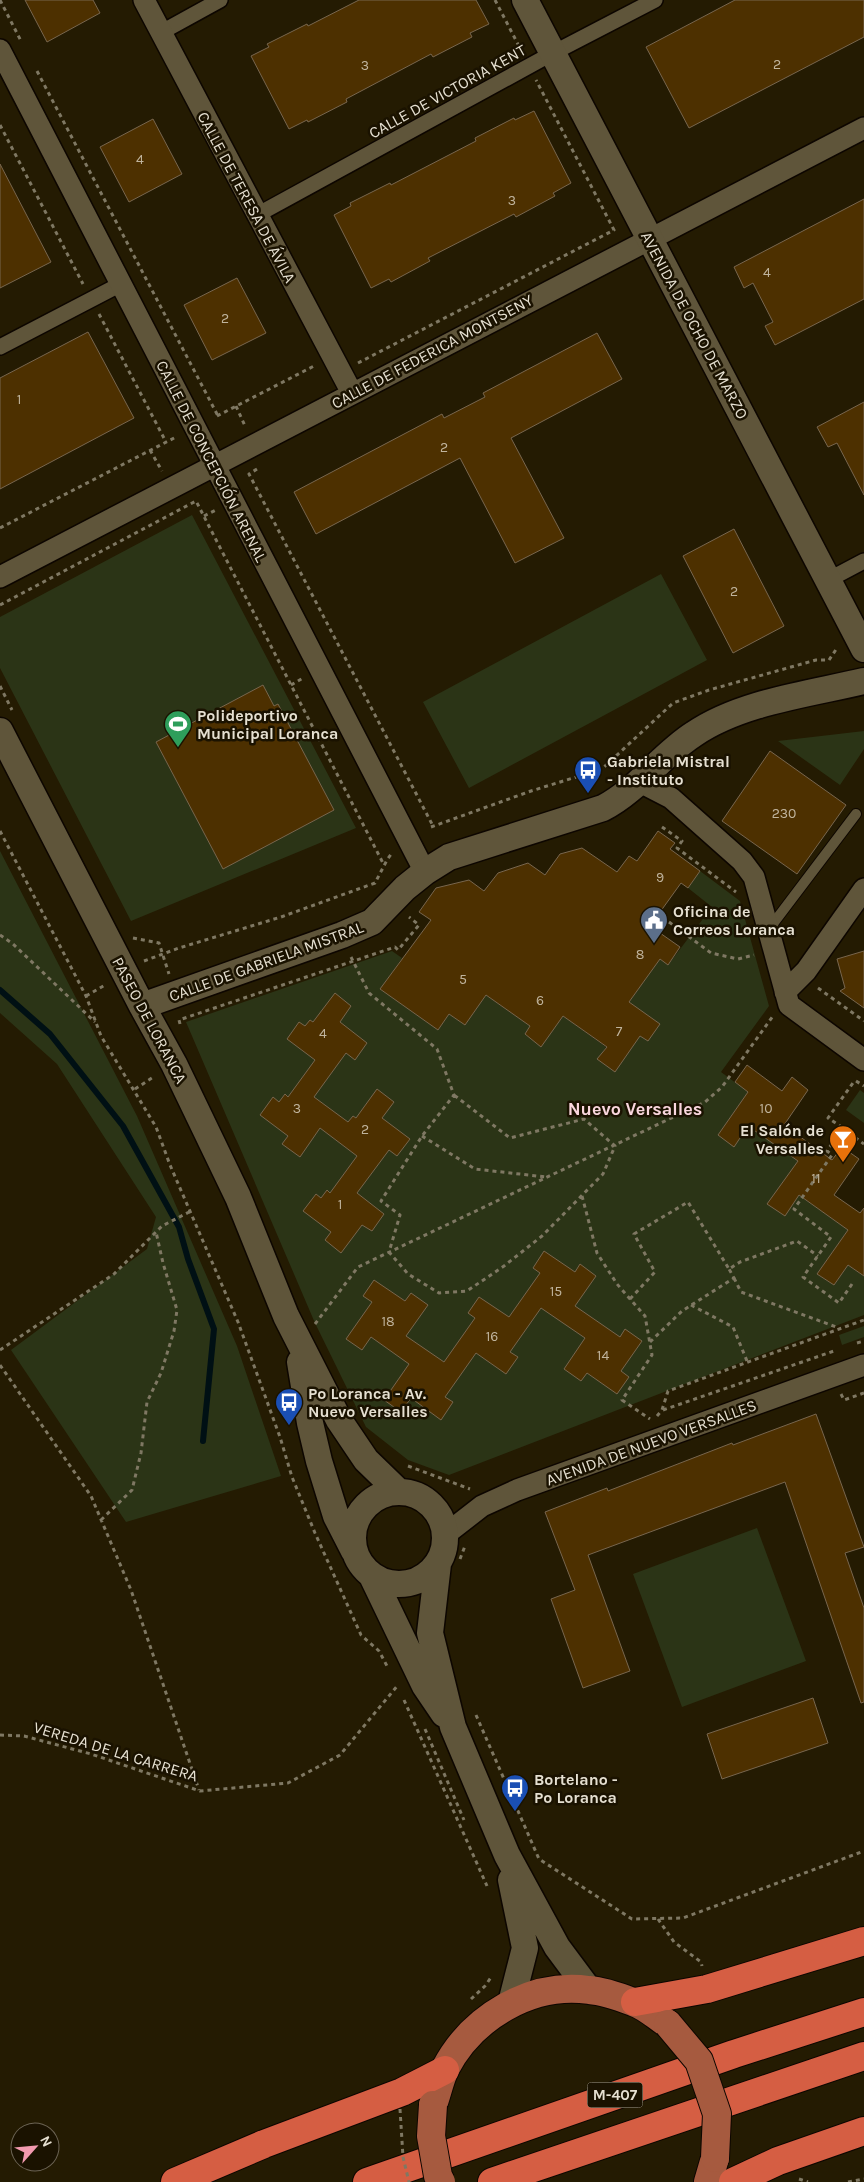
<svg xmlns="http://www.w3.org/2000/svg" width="864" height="2182" font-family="Karla,sans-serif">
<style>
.green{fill:#2b3416}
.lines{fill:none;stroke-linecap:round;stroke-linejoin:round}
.stream{stroke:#001014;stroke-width:6}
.building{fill:#4d3000;stroke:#78664e}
.service-casing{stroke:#0d0600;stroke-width:12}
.pedestrian-casing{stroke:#0d0600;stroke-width:18}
.minor-casing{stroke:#0d0600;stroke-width:24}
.tertiary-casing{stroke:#0d0600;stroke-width:29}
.primary-casing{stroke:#0d0600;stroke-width:30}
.motorway-casing{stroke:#0d0600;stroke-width:30}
.path{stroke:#7f7863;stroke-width:3;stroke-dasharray:4 4;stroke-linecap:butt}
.service{stroke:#5f553a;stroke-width:10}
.pedestrian{stroke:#5f553a;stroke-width:15}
.minor{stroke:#5f553a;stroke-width:21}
.tertiary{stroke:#5f553a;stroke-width:26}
.primary{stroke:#a65a3f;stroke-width:28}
.motorway{stroke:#d55e43;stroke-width:28}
.primary-bridge-casing{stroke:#0d0600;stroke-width:30;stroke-linecap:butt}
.path-bridge{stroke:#7f7863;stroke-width:3;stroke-dasharray:4 4;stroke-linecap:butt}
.primary-bridge{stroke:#a65a3f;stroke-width:28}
.labels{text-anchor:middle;stroke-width:5;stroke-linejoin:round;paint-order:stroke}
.number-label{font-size:14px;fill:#c0b49d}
.shield{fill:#1a1200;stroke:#a9a292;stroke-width:1}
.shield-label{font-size:15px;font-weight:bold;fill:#e6e0d1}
.street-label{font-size:16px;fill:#e6e0d1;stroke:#1a1200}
.poi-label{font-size:16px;font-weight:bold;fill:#e6e0d1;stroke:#1a1200;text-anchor:start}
.neighbourhood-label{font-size:18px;font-weight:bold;fill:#f9d6dd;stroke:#1a1200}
</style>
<rect width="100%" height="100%" fill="#241b02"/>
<path class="green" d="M192,515L356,828L131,921L0,668V617Z
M661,574L707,660L469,788L423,702Z
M864,731V749L840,785L778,741Z
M0,851L137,1116L237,1346L281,1476L126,1522L11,1350L147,1249L156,1217L57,1064L0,1013Z
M700,871L740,901L769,1006L721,1072L748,1092L718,1135L734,1146L748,1126L798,1161L768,1204L785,1216L799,1195L848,1230L817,1274L834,1285L848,1265L864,1276V1315L449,1475L408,1460L366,1427L315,1323L186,1022L392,951L402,958L381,989L438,1030L449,1014L465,1025L486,995L530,1026L525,1034L541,1046L563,1016L606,1047L598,1059L615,1071L629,1002L660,959L668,965L712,907L688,888Z
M860,1090L864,1093V1123L846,1110Z
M864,1326V1337L842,1345L839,1335Z
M757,1528L806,1661L682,1707L633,1574Z"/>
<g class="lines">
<path class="stream" d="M0,990L50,1034L123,1126L179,1227L188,1259L214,1329L203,1441"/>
</g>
<path class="building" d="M25,0H93L100,13L47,42Z
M359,0H476L489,24L470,33L472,37L433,57L431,54L346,99L347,102L308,122L307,120L289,129L251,56L269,47L267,44L307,24L308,26Z
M735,0H864V37L689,128L646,47Z
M534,111L571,183L553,193L555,196L516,217L514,214L428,258L430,261L391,282L389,279L371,288L334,215L351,206L350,203L390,183L391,185L476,141L475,138L514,118L515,120Z
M153,119L182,174L129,202L100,147Z
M0,164L51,262L0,288Z
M864,199V299L775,345L765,326L773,322L753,283L744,288L734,267Z
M237,278L266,333L212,360L184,305Z
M88,332L134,418L0,489V378Z
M597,333L622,379L511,438L564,538L515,563L460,458L316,534L294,492L442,414L444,418L485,397L483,393Z
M864,402V495L837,443L828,447L817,427Z
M734,529L784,626L733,653L683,556Z
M263,685L274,706L278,704L334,810L223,869L156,742Z
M770,751L846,805L797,874L722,821Z
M658,831L675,843L670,849L700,871L688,888L681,883L650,926L680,947L668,965L660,959L629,1002L660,1024L648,1041L640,1036L615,1072L597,1059L607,1047L563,1016L541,1047L525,1034L530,1026L486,995L465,1025L449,1014L438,1030L380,989L431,920L419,912L436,888L469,880L484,891L498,873L528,863L545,875L560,854L582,848L617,872L629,856L637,861Z
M864,951V1008L840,991L845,988L837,959Z
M335,993L351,1006L340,1022L367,1043L355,1060L346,1053L314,1097L348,1122L353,1116L356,1118L377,1089L394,1102L382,1118L410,1139L397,1156L389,1150L357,1193L384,1214L372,1231L362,1225L341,1253L325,1240L331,1232L303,1211L316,1194L321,1198L327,1190L330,1193L357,1156L320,1128L300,1157L282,1144L288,1136L260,1115L273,1097L279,1102L285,1094L288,1097L315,1060L287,1039L299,1022L305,1026L310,1020L313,1022Z
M747,1065L782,1091L792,1077L808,1090L784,1125L832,1160L842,1147L859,1159L834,1195L860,1213L864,1208V1276L848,1265L834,1285L817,1274L848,1230L799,1195L785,1216L767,1204L798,1161L748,1126L734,1147L718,1135L748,1092L735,1082Z
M544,1251L575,1272L580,1264L596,1276L575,1306L620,1337L625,1329L642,1341L621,1371L629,1377L617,1394L587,1373L581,1381L564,1369L585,1338L541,1308L510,1352L518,1357L506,1374L476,1353L445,1397L453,1402L441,1420L411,1398L401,1412L384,1400L409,1364L371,1337L362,1350L346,1339L372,1302L363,1296L374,1280L405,1301L411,1293L428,1305L406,1336L444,1362L475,1318L468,1313L479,1297L509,1317L540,1273L533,1268Z
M816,1414L864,1547L845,1553L864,1608V1702L861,1703L785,1482L588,1555L630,1671L583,1688L551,1599L575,1590L545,1512L607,1488L608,1491L732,1443L733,1445Z
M813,1698L828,1743L722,1779L707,1734Z"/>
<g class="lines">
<g class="service-casing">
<path id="service" d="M769,929L856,814"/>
</g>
<g class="pedestrian-casing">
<path id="pedestrian" d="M160,33L220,0
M257,215L553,53L655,0
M0,347L121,284
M828,580L864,561"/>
</g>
<g class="minor-casing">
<path id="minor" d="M144,0L352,393
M0,50L425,872
M0,577L864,128
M638,781L671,798L742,861L754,877L789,1005L864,1060
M785,992L806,971L864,889
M446,1534L482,1506L517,1490L864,1365"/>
</g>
<g class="tertiary-casing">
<path id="tertiary" d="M525,0L864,649
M0,731L142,1006L174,1064L238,1197L286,1316L339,1420L366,1460L398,1491
M142,1006L342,935L372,922L405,888L425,872L449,857L603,808C638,790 661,755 694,734C741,702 809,694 864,681
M300,1362L310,1423L319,1461L336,1516L354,1551
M353 1538a46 46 0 1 1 92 0a46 46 0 1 1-92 0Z
M438,1564L430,1633L453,1727L507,1855L557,1947L589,1990
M372,1576L425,1686L444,1714
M511,2003L525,1948L511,1880"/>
</g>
<g class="primary-casing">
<path id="primary" d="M433,2105C437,2094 440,2080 445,2069C472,2017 531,1982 589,1990C603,1991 620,1997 633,2002C646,2006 657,2017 668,2024
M708,2182L715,2158"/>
</g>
<g class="motorway-casing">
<path id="motorway" d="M635,2002L707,1989L864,1941
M175,2182L264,2144L402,2092L445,2070
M367,2182L734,2054L864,2012
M492,2182L864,2056
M733,2182L778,2161L864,2131"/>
</g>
<path class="path" d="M0,0L21,41
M495,0L521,50
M37,71L218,416
M0,125L83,284
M99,314L166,442
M358,363L614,230L536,80
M236,406L245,426
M217,416L314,366
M150,450L162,471
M257,469L249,474L433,826
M204,516L216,510
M0,528L176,437
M0,605L196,501L384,865
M291,685L303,678
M0,686L12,710
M431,827L531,791L602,769L673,703L709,690L816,660H829L837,648
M662,827L682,841L677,848L736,892
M0,831L86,996L101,1036L156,1127L170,1165L238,1322L280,1437L292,1477L315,1533L361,1635L379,1651L387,1666
M669,922L711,953L738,959L754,955
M0,935L13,944L95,1022
M133,938L159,943L169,974
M351,957L369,993L437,1049L454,1095L422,1136L381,1201L400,1215L389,1252L408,1274L439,1293L467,1291L504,1266L542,1236L603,1174L615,1146L584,1119L510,1138L454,1095
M144,961L179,948L281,917L375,883L387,860L392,853
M818,988L864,1021
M86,996L105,985
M180,1024L179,1020L395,947L398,950L419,925L409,917
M856,1081L864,1086
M135,1089L155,1076
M842,1128L864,1144
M422,1136L475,1169L546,1177
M582,1196L597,1253L617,1284L645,1316L652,1355L622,1400L650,1419
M734,1278L741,1292L839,1328
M852,1284L839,1303L803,1277L831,1237L794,1209L832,1155L827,1151L843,1128L828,1118L855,1080
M630,1299L655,1272L634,1234L688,1202L729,1269L740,1262L797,1241L818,1256
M691,1305L733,1327L747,1361
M315,1324L358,1267L705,1102L722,1087L773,1016
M650,1342L682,1311L734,1278L729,1269
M857,1343L864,1341
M0,1350L114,1274L162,1226L191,1211
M0,1365L91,1496L131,1590L199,1790
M841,1394L844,1400L864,1393
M663,1410L834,1351
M657,1416L662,1410L668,1391L864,1320
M408,1466L470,1489
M101,1520L132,1490L141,1453L147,1402L161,1373L174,1331L177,1310L163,1263L156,1232
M460,1559L465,1546
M404,1700L487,1886
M476,1715L539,1859L632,1919L683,1918L864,1851
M425,1729L464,1820
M0,1735L24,1736L91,1754L200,1791L288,1783L340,1755L398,1685
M658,1919L674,1942L701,1962L702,1966
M471,1999L485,1986L492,1976
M799,2179L808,2182
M848,2182L864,2179"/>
<use href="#service" class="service"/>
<use href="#pedestrian" class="pedestrian"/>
<use href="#minor" class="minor"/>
<use href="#tertiary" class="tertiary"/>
<use href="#primary" class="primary"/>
<use href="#motorway" class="motorway"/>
<g class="primary-bridge-casing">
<path id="primary-bridge" d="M668,2024L699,2061L717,2114L715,2158
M433,2105L431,2136L438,2176L441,2182"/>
</g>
<path class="path-bridge" d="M400,2109L403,2157L409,2182"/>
<use href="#primary-bridge" class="primary-bridge"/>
</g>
<defs>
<g id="stadium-pin" transform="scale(1.4375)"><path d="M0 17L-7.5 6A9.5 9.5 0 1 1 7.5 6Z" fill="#2e9e5b" stroke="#1a1200"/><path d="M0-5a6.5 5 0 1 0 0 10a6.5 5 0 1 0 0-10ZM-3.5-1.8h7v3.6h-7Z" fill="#fff"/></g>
<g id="bus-pin" transform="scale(1.4375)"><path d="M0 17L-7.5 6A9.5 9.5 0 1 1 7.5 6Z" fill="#1a4fb4" stroke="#1a1200"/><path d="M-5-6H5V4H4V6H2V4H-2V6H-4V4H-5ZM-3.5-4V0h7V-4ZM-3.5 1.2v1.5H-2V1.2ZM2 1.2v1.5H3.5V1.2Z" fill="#fff"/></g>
<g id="civic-pin" transform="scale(1.4375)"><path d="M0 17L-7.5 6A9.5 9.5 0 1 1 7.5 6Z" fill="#5c6f8a" stroke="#1a1200"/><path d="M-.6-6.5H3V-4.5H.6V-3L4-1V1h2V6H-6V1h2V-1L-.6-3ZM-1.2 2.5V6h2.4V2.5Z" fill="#fff"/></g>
<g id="bar-pin" transform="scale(1.4375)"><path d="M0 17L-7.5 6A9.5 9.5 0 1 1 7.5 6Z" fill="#e8710a" stroke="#1a1200"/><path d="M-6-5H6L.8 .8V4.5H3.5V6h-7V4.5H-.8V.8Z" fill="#fff"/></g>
</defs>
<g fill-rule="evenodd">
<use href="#stadium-pin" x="178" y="724"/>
<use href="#bus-pin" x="588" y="770"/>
<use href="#civic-pin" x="654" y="920"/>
<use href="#bar-pin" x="843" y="1139"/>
<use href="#bus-pin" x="289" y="1402"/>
<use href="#bus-pin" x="515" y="1788"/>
</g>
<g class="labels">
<g class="number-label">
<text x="777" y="69">2</text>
<text x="365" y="70">3</text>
<text x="140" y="164">4</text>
<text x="512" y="205">3</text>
<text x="767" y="277">4</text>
<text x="225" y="323">2</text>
<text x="19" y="404">1</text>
<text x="444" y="452">2</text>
<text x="734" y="596">2</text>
<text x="784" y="818">230</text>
<text x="660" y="882">9</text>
<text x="640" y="959">8</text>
<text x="463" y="984">5</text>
<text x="540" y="1005">6</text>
<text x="619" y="1036">7</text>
<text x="323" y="1038">4</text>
<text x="297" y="1113">3</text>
<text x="766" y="1113">10</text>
<text x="365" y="1134">2</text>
<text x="816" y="1183">11</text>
<text x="340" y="1209">1</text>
<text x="556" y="1296">15</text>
<text x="388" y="1326">18</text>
<text x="492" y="1341">16</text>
<text x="603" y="1360">14</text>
</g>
<rect class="shield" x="587.5" y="2082.5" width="55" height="25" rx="4"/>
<g class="shield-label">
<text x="615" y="2100">M-407</text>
</g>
<g class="street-label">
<text transform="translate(447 91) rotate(-29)" y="6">CALLE DE VICTORIA KENT</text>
<text transform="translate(247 197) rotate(62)" y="6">CALLE DE TERESA DE ÁVILA</text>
<text transform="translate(695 325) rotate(62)" y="6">AVENIDA DE OCHO DE MARZO</text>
<text transform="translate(432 351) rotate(-28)" y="6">CALLE DE FEDERICA MONTSENY</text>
<text transform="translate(212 461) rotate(63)" y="6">CALLE DE CONCEPCIÓN ARENAL</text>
<text transform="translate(266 961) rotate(-20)" y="6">CALLE DE GABRIELA MISTRAL</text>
<text transform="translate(150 1020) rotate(62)" y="6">PASEO DE LORANCA</text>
<text transform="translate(651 1442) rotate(-20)" y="6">AVENIDA DE NUEVO VERSALLES</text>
<text transform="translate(116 1751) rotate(17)" y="6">VEREDA DE LA CARRERA</text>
</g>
<g class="poi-label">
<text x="197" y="721">Polideportivo<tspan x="197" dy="18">Municipal Loranca</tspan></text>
<text x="607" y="767">Gabriela Mistral<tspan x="607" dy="18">- Instituto</tspan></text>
<text x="673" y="917">Oficina de<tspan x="673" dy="18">Correos Loranca</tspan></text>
<text x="824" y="1136" text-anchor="end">El Salón de<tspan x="824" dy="18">Versalles</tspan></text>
<text x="308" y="1399">Pº Loranca - Av.<tspan x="308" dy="18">Nuevo Versalles</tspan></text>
<text x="534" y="1785">Bortelano -<tspan x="534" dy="18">Pº Loranca</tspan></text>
</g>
<g class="neighbourhood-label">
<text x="635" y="1115">Nuevo Versalles</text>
</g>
</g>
<g transform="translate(35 2147) rotate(63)"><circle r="24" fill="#1a1200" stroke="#6c6454"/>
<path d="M0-4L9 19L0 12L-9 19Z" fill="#f29aaf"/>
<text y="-8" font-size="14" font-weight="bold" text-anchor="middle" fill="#e6e0d1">N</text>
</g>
</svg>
